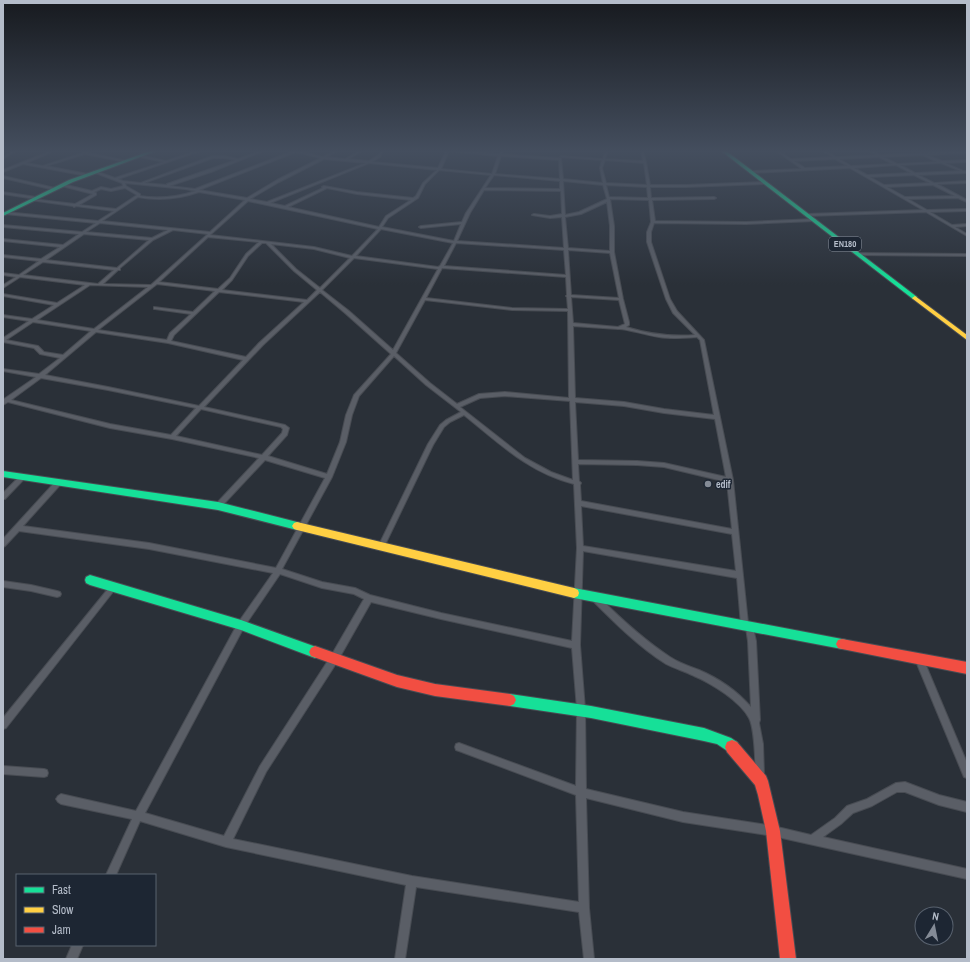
<svg xmlns="http://www.w3.org/2000/svg" width="970" height="962" font-family="'Archivo Narrow',sans-serif">
<style>
.lines{fill:none;stroke-linecap:round;stroke-linejoin:round}
.street-casing{stroke:#484c53;stroke-width:2}
.fast-casing{stroke:#484c53;stroke-width:2}
.slow-casing{stroke:#484c53;stroke-width:2}
.jam-casing{stroke:#484c53;stroke-width:2}
.street{fill:#5a5e66;fill-rule:evenodd}
.fast{fill:#16e098;fill-rule:evenodd}
.slow{fill:#ffcf43;fill-rule:evenodd}
.jam{fill:#f24e42;fill-rule:evenodd}
.poi-dot{fill:#848b96;stroke:#1d2633;stroke-width:1.5}
.labels{text-anchor:middle;stroke-width:3;stroke-linejoin:round;paint-order:stroke}
.shield{fill:#1d2633;stroke:#878f9c;stroke-width:1}
.shield-label{font-size:9px;font-weight:bold;fill:#b4bcc9}
.poi-label{font-size:10px;font-weight:bold;fill:#b4bcc9;stroke:#1d2633;text-anchor:start}
</style>
<rect width="100%" height="100%" fill="#2a3038"/>
<g class="lines">
<g class="street-casing">
<path id="street" d="M14,150H17L3,159V157Z
M53,150H56L26,163L43,166L85,152L127,161L126,162L85,154L46,166L88,174L87,176L23,164L3,172V170Z
M199,150H203L118,179L123,181L141,183L212,156H225L238,159L262,150H266L211,172L169,186L195,189L295,150H299V151L323,157L336,150H339L326,157L345,159L361,150H364L348,159L369,161L378,155L382,150H384L380,157L372,162L438,168L446,151V150H456L499,154L502,150H504L502,154L561,158L563,179L603,183L600,168L602,160L560,157L561,156L603,159L606,150H608L605,159L643,161L641,150H643L646,162L650,185H686L765,182L766,183L765,184L686,187H650L651,198L714,197L716,198L714,199L652,200L655,221L746,222L815,219L816,220L814,221L746,224L654,223L651,232V242L670,299L677,311L704,340L733,480L748,623L752,624L756,641L760,720L759,723L763,744L764,775L763,778L760,779L757,778L756,775C755,761 755,729 749,718C740,701 711,683 694,676C685,671 675,669 666,664C639,647 615,623 592,600L591,598L592,596L595,595L598,596C620,618 644,640 670,657C679,663 689,666 699,670C718,678 737,691 751,707L748,641L746,628L742,627L741,625L737,578L583,551L580,645L585,709L586,789L683,812L773,826L811,835L835,818L847,806L867,799L896,783L905,782L939,795L967,802V812L939,805L905,792H897L872,806L853,813L841,824L823,837L967,869V879L773,836L683,822L586,798L589,908L594,959H584L579,912L416,887L405,959H395L406,885L226,847L140,821L116,875H106L132,819L61,804L58,802L56,799L58,796L61,794L136,811L238,623L273,573L149,549L19,531L5,546L3,547V539L56,481H58L61,483L60,485L23,526L149,543L276,568L325,478L265,460L220,508H216L215,506L216,504L259,458L172,439L110,428L8,402L3,405V400L4,399L36,377L3,371V369L39,374L60,358L40,354L34,348L3,342V338L29,321L3,317V315L32,319L54,305L3,296V294L57,303L85,285L20,277L3,288V285L16,277L3,275V273L19,275L39,261L3,257V255L41,259L60,247L3,241V239L63,245L79,234L3,227V225L82,232L96,223L5,214L3,213L5,212L98,221L114,211L76,206L74,207L73,206L30,200L32,199L75,204L93,194L62,186V184L92,191L101,187L111,189L123,186L122,183L93,172L95,171L115,178L164,162L140,157L139,155L166,161ZM449,151L498,156L492,174L441,169ZM296,152L321,158L277,180L247,198L199,190ZM501,156L559,160L560,179L495,174ZM213,158H225L236,160L167,184V185L144,183ZM324,159L366,163L267,202L250,199L279,182ZM605,160L644,163L647,185L606,183L602,168ZM369,163L437,170L423,183L416,196L413,198L357,192L324,186L322,187L323,188L285,206L270,203ZM439,170L491,175L466,213L462,222L421,226L419,227L421,228L461,224L454,241L382,227L388,218L418,198L425,184ZM494,175L560,181V189L485,188ZM563,181L603,185L607,199L579,212L565,215ZM125,183L185,189L196,191C177,197 159,199 140,196V194L126,186ZM606,185L647,187L648,198L609,197ZM125,188L137,195L116,209L79,205L96,195V193L94,192L101,189L111,191ZM327,188L357,194L411,200L386,216L379,227L288,207ZM484,190L561,191L562,214L550,216L534,214L532,215L550,218L562,217L564,248L457,241L470,213ZM199,192L245,200L210,232L102,221L138,197C159,201 179,199 199,192ZM610,199L649,200L651,222L647,232V242L666,299L673,313L695,335C671,337 649,334 626,327L629,325V322L623,299L614,252V226ZM248,201L378,229L352,256L314,247L210,235ZM607,202L610,226V251L568,248L565,217L581,214ZM100,223L168,230L152,238L86,232ZM381,229L453,243L440,266L438,267L356,256ZM173,230L208,234L151,285L103,284L118,270H120V268L153,240ZM84,234L149,240L117,268L46,260ZM208,237L259,242L246,254L230,278L218,289L159,282ZM262,243H266L294,271L317,290L307,300L222,290L232,280L248,256ZM456,243L564,250L566,275L444,266ZM271,244L314,249L350,258L320,288L296,269ZM568,250L610,253L619,298L571,295ZM354,258L438,269L393,350L349,311L322,290ZM43,262L114,270L98,284L23,275ZM442,268L566,277L567,295L566,296L567,297L568,309L512,308L426,298ZM157,284L215,291L193,312L154,307V309H155L191,314L170,333L167,340L98,330ZM90,285L148,287L94,329L37,320ZM219,292L304,302L259,343L246,357L171,341L174,335ZM320,292L345,313L391,354L354,395L346,415L340,442L327,474L268,456L287,435L289,428L285,425L204,407L263,345ZM571,297L619,300L625,324L618,327L573,323ZM425,300L512,310L568,311L569,398L505,392L479,394L457,404L430,383L396,353ZM33,322L91,331L63,355L44,352L38,346L6,340ZM573,326L618,329C624,328 650,336 659,337C671,339 684,338 697,337L700,340L714,415L664,409L624,402L575,398ZM96,332L168,343L243,360L199,406L108,387L45,375ZM394,356L426,385L461,412L446,420L440,425L428,444L378,547L379,549L381,550L383,549L433,445L444,427L450,422L464,415C499,443 529,473 574,484L577,548L572,641L441,613L370,595L355,588L322,582L282,569L332,477L346,442L352,415L359,396ZM41,378L108,390L196,408L171,435L110,424L11,400ZM505,396L570,401L573,480L551,472L525,458L460,407L480,398ZM575,402L624,406L664,413L715,419L726,477L664,463L637,461L578,460ZM201,409L281,427L283,429L282,433L262,455L176,436ZM578,464L637,465L664,467L727,482L732,529L581,501L580,485L581,483L579,481ZM581,506L732,534L736,571L583,546ZM280,574L322,588L354,594L364,599L331,656L260,766L224,836L145,813L244,627ZM371,602L441,619L572,648L577,709L576,786L459,743L456,744L455,747L456,750L459,751L576,795L579,902L412,876L233,839L266,772L337,662Z
M775,150H806L780,152L791,159L833,157L821,150H824L836,157L876,155L867,150H870L880,155L967,151V153L926,155L942,161L967,160V162L945,163L963,171H967V173L918,175L934,183L967,181V183L937,184L967,200V202L958,198L908,199L927,210L967,209V211L930,212L952,225L967,224V226L955,227L967,234V236L926,212L806,216V214H807L923,210L850,168L750,173L751,171L802,169ZM923,155L937,162L897,164L883,157ZM879,157L893,164L851,166L839,159ZM835,159L848,166L805,168L794,161ZM941,163L961,171L915,173L900,165ZM896,165L911,173L867,175L854,168ZM914,175L930,183L884,185L870,177ZM933,185L955,196L905,197L887,187Z
M3,176L55,188L57,189L55,190L3,178Z
M3,192L36,197L38,198L36,199L3,194Z
M857,253L967,254V256L858,255H857Z
M21,475H23L26,477L5,499H3V493Z
M3,581L31,585L57,591L60,592L61,594L60,596L57,597L31,591L3,587Z
M114,583L116,584L118,586L116,588L6,728L3,729V718L112,584Z
M919,655L922,656L967,763V778L964,777L915,659L916,656Z
M3,766L44,769L47,770L48,773L47,776L44,777L3,774Z
M72,945H83L77,959H66Z"/>
</g>
<g class="fast-casing">
<path id="fast" d="M153,150H159L73,182L3,216V213L69,180Z
M720,150H725L917,297V299H913Z
M3,471L218,502L297,522L300,523L302,526L300,529L297,530L218,510L3,477Z
M90,575L241,620L319,648L321,652L319,656L315,658L241,630L90,585L86,583L85,580L86,577Z
M574,588L842,639L846,640L848,644L846,648L842,649L574,598L570,596L569,593L570,590Z
M510,694L591,706L704,728L731,738L737,742L739,747L737,752L732,754L717,744L704,741L591,718L510,706L506,704L504,700L506,696Z"/>
</g>
<g class="slow-casing">
<path id="slow" d="M915,296L967,335V340L913,299L912,298Z
M297,522L574,588L578,590L579,593L578,596L574,598L297,530L294,529L292,526L294,523Z"/>
</g>
<g class="jam-casing">
<path id="jam" d="M842,639L967,662V674L842,649L838,648L836,644L838,640Z
M315,646L397,675L435,684L510,694L514,696L516,700L514,704L510,706L435,696L397,687L311,656L309,652L311,648Z
M732,740L737,742L766,776L768,781L780,831L796,959H780L766,831L758,795L755,785L727,752L725,747L727,742Z"/>
</g>
<use href="#street" class="street"/>
<use href="#fast" class="fast"/>
<use href="#slow" class="slow"/>
<use href="#jam" class="jam"/>
</g>
<linearGradient id="sky" x2="0" y2="1"><stop stop-color="#171a1f"/><stop offset="0.53" stop-color="#444e5e"/><stop offset="1" stop-color="#444e5e" stop-opacity="0"/></linearGradient>
<rect width="970" height="285" fill="url(#sky)"/>
<circle class="poi-dot" cx="708" cy="484" r="4"/>
<g class="labels">
<rect class="shield" x="829" y="237" width="32" height="14" rx="3"/>
<g class="shield-label">
<text x="845" y="247">EN180</text>
</g>
<g class="poi-label">
<text x="716" y="488">edif</text>
</g>
</g>
<rect width="970" height="962" fill="none" stroke="#b4bcc9" stroke-width="8"/>
<rect x="16" y="874" width="140" height="72" fill="#1d2633" stroke="#59626f"/>
<rect x="24" y="887" width="20" height="6" fill="#16e098" stroke="#59626f"/>
<text x="52" y="894" font-size="12" fill="#b4bcc9">Fast</text>
<rect x="24" y="907" width="20" height="6" fill="#ffcf43" stroke="#59626f"/>
<text x="52" y="914" font-size="12" fill="#b4bcc9">Slow</text>
<rect x="24" y="927" width="20" height="6" fill="#f24e42" stroke="#59626f"/>
<text x="52" y="934" font-size="12" fill="#b4bcc9">Jam</text>
<g transform="translate(934 926) rotate(10)"><circle r="19" fill="#1d2633" stroke="#59626f"/>
<path d="M0-3L7 15L0 10L-7 15Z" fill="#848b96"/>
<text y="-6" font-size="11" font-weight="bold" text-anchor="middle" fill="#b4bcc9">N</text>
</g>
</svg>
